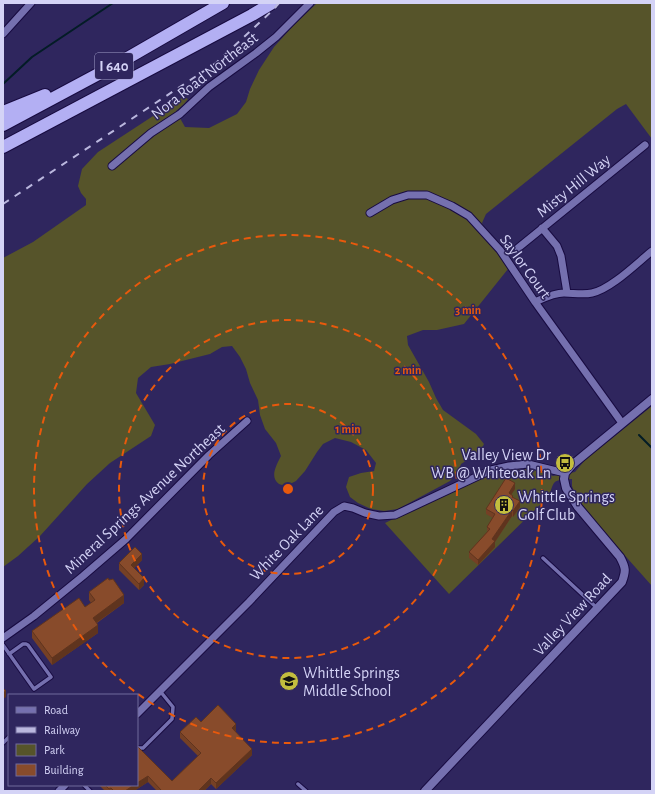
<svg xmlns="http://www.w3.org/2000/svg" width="655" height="794" font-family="'Alegreya Sans',sans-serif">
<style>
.green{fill:#56542a}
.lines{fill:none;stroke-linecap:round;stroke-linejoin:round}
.stream{stroke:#031c26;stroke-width:2}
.service-casing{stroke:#180b41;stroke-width:5.5}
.minor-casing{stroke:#180b41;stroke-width:9}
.tertiary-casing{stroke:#180b41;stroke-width:10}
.motorway-casing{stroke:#180b41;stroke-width:14}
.service{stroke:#7570af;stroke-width:3.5}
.minor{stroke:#7570af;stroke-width:7}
.tertiary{stroke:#7570af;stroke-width:8}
.motorway{stroke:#b3aff3;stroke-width:12}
.rail{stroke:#bab7de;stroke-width:2;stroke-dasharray:7 7;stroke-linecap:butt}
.wall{fill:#754025}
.shaded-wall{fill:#5f341e}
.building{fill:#884b2b;stroke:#5f341e}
.ring{fill:none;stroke:#e8590c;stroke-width:2;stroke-dasharray:7 5}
.labels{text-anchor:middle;stroke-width:3;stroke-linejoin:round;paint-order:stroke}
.shield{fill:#2f265e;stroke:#a29fc8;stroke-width:1}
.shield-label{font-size:15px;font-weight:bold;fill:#d4d3f6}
.street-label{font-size:16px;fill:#d4d3f6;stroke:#2f265e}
.poi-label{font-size:16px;fill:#d4d3f6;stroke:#2f265e;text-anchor:start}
.centre{fill:#e8590c;stroke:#2f265e;stroke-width:2}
.ring-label{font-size:12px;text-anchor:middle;font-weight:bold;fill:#e8590c;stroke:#2f265e;stroke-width:3;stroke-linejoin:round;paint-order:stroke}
</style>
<rect width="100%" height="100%" fill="#2f265e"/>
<path class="green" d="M317,3H652V139L626,104L617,109L486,214L482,223L488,235L512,264L464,324L437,330H423L407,336L408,345L429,382L436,398L443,410L476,434L484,444L480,452L461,464L458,472L450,481L398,509L384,511L371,509L358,503L350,497L346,487L349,477L361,473L374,471L376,463L366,450L351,442L335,438L323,444L317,452L305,471L296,481L286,486C283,485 281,485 279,484C269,477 277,464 281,456L276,443L265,429L260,415L258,400L250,383L246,369L240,357L232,346L222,347L210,354L170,364L151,367L138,378L136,393L155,425L151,436L110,463L87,484L40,536L18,556L3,567V258L33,242L86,205V199L81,193L78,186L82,169L98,152L176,101L184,97L188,99L184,104L176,111L185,127L209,128L237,114L246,102L250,89L259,70L274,47L293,26Z
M652,406V586L612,541L583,507L574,492L572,486V479C553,481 555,478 549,496L449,594L385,523L469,482L510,470L526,469L531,470L541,471L553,476L575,472L585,460Z"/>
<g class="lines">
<path class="stream" d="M3,84L32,57L113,3
M639,435L652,448"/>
<g class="service-casing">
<path id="service" d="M543,558L597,608
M3,645L34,689L51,677L28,645L26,644H23L9,654
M3,743L9,737
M137,748H143L172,719L173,707L160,691
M298,784L306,791
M84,785L90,791"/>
</g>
<g class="minor-casing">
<path id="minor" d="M3,34L31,3
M112,166L151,133L180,114L209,87L256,53L276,37L310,3
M370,213L392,200L408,195H427L452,206L469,216L500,250L535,302L622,423
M542,228L557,246L561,256L567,293
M518,248L645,145
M535,302C544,298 554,293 564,293C573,293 583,295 592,293C611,289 637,263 652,251
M3,638L34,616L83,576L126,539L209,455L247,421
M137,714L249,602L334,512L344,506L353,508L365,513L379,516L395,515L491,470L509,466L528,464L565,473
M59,791L65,785"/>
</g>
<g class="tertiary-casing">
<path id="tertiary" d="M425,791L622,582C626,571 626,568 620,557L578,507L566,488L564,479L565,473L572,465L652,399"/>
</g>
<g class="motorway-casing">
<path id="motorway" d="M3,112L45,95
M3,125L119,63L223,3
M3,147L252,15L272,3"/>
</g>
<use href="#service" class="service"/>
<use href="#minor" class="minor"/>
<use href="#tertiary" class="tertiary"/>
<use href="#motorway" class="motorway"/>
<path class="rail" d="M3,204L216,63L274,9L279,3"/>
</g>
<path class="wall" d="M515,489L511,494L520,507L513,517L512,516L495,542V547L478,565L469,558V552L487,532V527L493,518L486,514V509Z
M142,560L134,568L144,585L139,590L119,570V563Z
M89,592L124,603L97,623L98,633L52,665L32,638V631L85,607L91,603L89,600Z
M201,722L236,730L235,732L252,755L216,789L211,784L204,791H157L148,782L134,791H105L99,785H137V746L172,781L198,756L180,738V732Z"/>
<path class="shaded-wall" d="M515,483V489L509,498V493Z
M520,501V507L513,517V511Z
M512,510V516L495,542V547L478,565V560L492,539Z
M142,554V560L131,571V565Z
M144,578V585L139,590V584Z
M124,595V603L93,625V618Z
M98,625V633L52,665V658Z
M6,691V697L3,699V693Z
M236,724V730L232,735V728Z
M252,749V755L216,789V783Z
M148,776V782L134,791H125L134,785H137V783Z
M211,778V784L204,791H198Z"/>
<path class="building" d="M506,478L515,483L509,493L513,496L512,497L520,501L513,511L512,510L492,539L495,541L478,560L469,552L490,529L487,527L495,514L486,509Z
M135,547L142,554L131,565L144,578L139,584L119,563Z
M108,578L109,580L113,579L124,595L93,618L98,625L52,658L32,631L79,598L85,607L95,600L89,592Z
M3,688L6,691L3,693Z
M218,705L236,724L232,728L252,749L216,783L211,778L198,791H160L161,790L148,776L137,783V746L172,781L201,753L180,732L196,717L201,722Z
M105,785H134L125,791H114L111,788L109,789Z"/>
<g class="ring">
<circle cx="288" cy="489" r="85"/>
<circle cx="288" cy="489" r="169"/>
<circle cx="288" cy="489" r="254"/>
</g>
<defs>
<g id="bus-disc" transform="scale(1)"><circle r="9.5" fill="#c3bd3e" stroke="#2f265e"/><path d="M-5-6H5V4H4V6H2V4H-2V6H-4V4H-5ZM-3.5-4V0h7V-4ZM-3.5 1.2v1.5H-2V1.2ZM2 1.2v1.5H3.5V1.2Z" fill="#111"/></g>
<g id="building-disc" transform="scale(1)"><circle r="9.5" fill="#c3bd3e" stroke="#2f265e"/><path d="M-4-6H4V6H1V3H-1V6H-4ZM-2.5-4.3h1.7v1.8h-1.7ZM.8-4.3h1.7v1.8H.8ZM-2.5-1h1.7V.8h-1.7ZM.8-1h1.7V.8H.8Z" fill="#111"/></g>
<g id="school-disc" transform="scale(1)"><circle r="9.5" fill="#c3bd3e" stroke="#2f265e"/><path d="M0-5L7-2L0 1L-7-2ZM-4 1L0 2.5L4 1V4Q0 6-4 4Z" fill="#111"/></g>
</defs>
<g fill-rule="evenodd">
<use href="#bus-disc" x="565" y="463"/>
<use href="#building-disc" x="504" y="505"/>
<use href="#school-disc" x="289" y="681"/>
</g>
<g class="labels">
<rect class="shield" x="95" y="53" width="38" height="26" rx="3"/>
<g class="shield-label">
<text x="114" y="71">I 640</text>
</g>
<g class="street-label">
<text transform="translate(204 75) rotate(-38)" y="6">Nora Road Northeast</text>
<text transform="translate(573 185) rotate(-39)" y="6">Misty Hill Way</text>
<text transform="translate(526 266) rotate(54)" y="6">Saylor Court</text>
<text transform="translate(144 498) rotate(-43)" y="6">Mineral Springs Avenue Northeast</text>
<text transform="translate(286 542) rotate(-46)" y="6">White Oak Lane</text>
<text transform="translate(572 614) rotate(-47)" y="6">Valley View Road</text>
</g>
<g class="poi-label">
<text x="551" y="460" text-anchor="end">Valley View Dr<tspan x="551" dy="18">WB @ Whiteoak Ln</tspan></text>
<text x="518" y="502">Whittle Springs<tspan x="518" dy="18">Golf Club</tspan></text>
<text x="303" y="678">Whittle Springs<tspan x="303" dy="18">Middle School</tspan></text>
</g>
</g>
<circle cx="288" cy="489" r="6" class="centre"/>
<g class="ring-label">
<text x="468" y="314">3 min</text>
<text x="408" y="374">2 min</text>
<text x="348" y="433">1 min</text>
</g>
<rect width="655" height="794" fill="none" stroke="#d4d3f6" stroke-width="8"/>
<rect x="8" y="694" width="130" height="92" fill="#2f265e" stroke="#716b9b"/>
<rect x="16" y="707" width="20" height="6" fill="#7570af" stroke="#716b9b"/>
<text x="44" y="714" font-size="12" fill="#d4d3f6">Road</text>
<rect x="16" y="727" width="20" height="6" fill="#bab7de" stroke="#716b9b"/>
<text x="44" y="734" font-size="12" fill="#d4d3f6">Railway</text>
<rect x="16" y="744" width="20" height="12" fill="#56542a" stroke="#716b9b"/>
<text x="44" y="754" font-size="12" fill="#d4d3f6">Park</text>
<rect x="16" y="764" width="20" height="12" fill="#884b2b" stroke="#716b9b"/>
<text x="44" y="774" font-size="12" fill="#d4d3f6">Building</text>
</svg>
